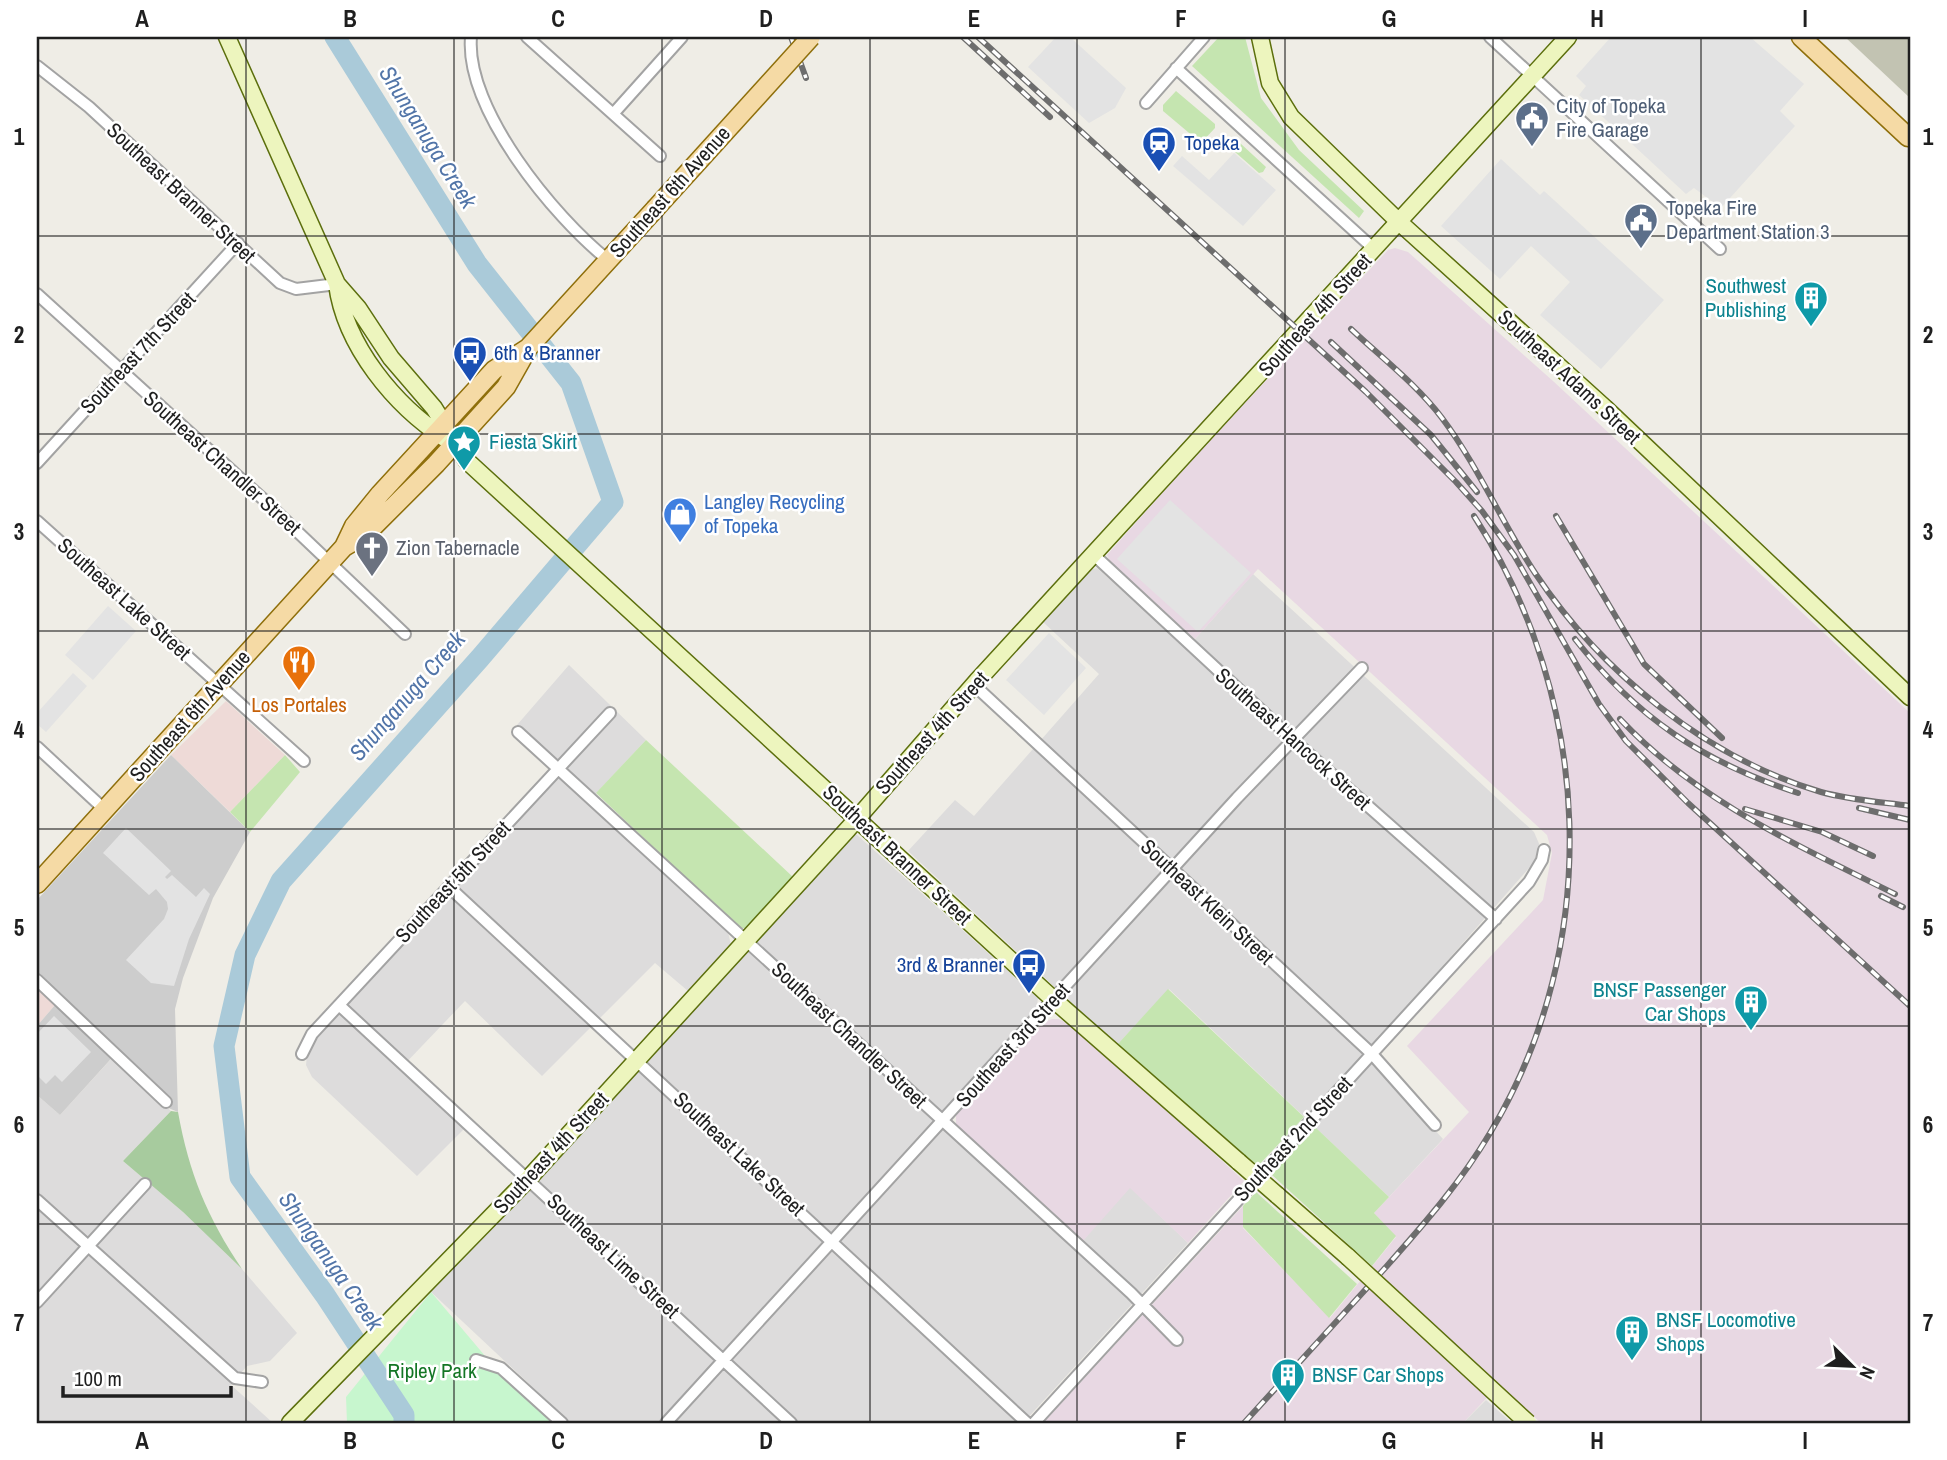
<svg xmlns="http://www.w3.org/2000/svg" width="1947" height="1460" font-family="'Archivo Narrow',sans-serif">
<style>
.residential{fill:#dddcdc}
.commercial{fill:#eedad7}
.industrial{fill:#e8d8e3}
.religious{fill:#cdcdcd}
.construction{fill:#c2c3b2}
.grass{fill:#c5e5b0}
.forest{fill:#a7cb9e}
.park{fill:#c7f6ce}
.parking{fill:#e3e3e3}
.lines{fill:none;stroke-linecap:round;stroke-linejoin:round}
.river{stroke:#aacad9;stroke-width:21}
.street-casing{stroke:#a3a3a3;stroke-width:14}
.secondary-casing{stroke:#5c6f0d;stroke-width:19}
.primary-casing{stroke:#8f6f0b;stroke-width:21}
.street{stroke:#fff;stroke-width:10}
.secondary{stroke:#edf5be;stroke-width:16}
.primary{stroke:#f5daa5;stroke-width:18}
.rail-casing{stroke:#6d6d6d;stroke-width:6}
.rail{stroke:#fff;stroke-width:3.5;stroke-dasharray:10;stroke-linecap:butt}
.secondary-bridge-casing{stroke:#5c6f0d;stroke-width:19;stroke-linecap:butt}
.primary-bridge-casing{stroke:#8f6f0b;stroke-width:21;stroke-linecap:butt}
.secondary-bridge{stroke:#edf5be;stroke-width:16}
.primary-bridge{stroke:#f5daa5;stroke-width:18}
.grid{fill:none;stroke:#1f1f1f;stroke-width:2;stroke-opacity:0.55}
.labels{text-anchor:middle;stroke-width:5;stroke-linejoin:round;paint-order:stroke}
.service-label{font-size:21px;fill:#4e5e75;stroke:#fff;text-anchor:start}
.transit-label{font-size:21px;fill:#164399;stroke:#fff;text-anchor:start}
.street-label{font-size:21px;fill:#1f1f1f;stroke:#fff}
.culture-label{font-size:21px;fill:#0d838f;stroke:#fff;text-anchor:start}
.shop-label{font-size:21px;fill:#366cbe;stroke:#fff;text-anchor:start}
.worship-label{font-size:21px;fill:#5b616d;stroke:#fff;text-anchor:start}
.food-label{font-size:21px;fill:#c56008;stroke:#fff}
.park-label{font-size:21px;fill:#147625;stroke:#fff}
.water-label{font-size:23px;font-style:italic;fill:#5275a8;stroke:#fff}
.neatline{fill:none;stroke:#1f1f1f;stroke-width:2.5}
.grid-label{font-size:23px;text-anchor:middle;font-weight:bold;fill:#1f1f1f}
</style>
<rect width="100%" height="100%" fill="#efede6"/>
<path class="residential" d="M1097,568L1187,648L1253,574L1534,832L1540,846L1537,859L1365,1054L1443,1139L1389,1197L1169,989L1117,1045L908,851L955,800L974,816L1099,674L1043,622L1090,570Z
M569,665L646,740L588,802L728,932L731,945L688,991L655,963L542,1076L465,1001L400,1069L465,1128L417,1176L312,1077L306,1065L307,1055L314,1039L564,767L517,725Z
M856,834L1038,998L1036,1011L934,1120L1075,1249L1130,1187L1188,1243L1023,1423H571L430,1291L851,835Z
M113,1057L171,1111L123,1161L183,1212L242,1269L297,1333L270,1361L247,1366L231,1385L273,1423H37V1095L60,1115Z
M1486,1400L1512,1423H1463Z"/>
<path class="commercial" d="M226,701L285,755L230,812L171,755Z
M37,987L55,1005L37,1026Z"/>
<path class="industrial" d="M1395,248L1408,252L1553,381L1910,713V1423H1541L1499,1385L1463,1423H1043L1243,1206V1228L1330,1318L1396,1237L1374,1213L1469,1112L1407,1046L1543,900L1552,853L1547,835L1258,569L1195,639L1110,562L1107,555L1203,448L1388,250Z
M1052,1019H1059L1080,1031L1244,1181L1188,1243L1130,1188L1083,1241L956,1125V1115L1044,1022Z"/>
<path class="religious" d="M171,755L250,832L213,898L183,978L175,1009L178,1112L166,1107L172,1099L119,1050L60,1115L37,1095V1026L62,997L37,972V900Z"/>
<path class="construction" d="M1845,37H1910V98Z"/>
<path class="grass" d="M1219,37H1245L1261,98L1299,150L1364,211L1359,218L1192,66Z
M1176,91L1215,124V128L1201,143L1163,111V105Z
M1240,143L1266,167L1263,172L1259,173L1235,152Z
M646,740L793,877L748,928H742L735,924L596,793Z
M285,755L300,772L250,832L230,812Z
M1168,989L1304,1117L1258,1166L1117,1045Z
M1314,1126L1389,1197L1374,1213L1396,1236L1372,1266L1272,1175Z
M1256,1192L1357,1284L1329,1318L1243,1227V1206Z"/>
<path class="forest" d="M171,1111L178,1112C189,1173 207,1217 242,1269L183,1212L123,1161Z"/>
<path class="park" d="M431,1292L491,1363L556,1423H347L346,1397Z"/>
<path class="parking" d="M1056,37H1070L1126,88L1115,108L1089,123L1028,67Z
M1611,37H1750L1804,84L1780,111L1795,126L1721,208L1694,188L1686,194L1579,95L1586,86L1576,76Z
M1234,153L1276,190L1243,226L1173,166L1182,156L1209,180Z
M1501,159L1540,195L1544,191L1664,300L1601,369L1540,315L1570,282L1531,246L1500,279L1441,226Z
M1170,500L1251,573L1198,632L1117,559Z
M108,606L136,631L93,680L65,655Z
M1049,633L1086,668L1044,715L1006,680Z
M73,673L87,686L46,732L37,724V713Z
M126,828L171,871L165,877L167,879L172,875L196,897L204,888L210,894L189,939L174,986L151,983L126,960L164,919L168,909L167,902L156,889L149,895L103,853Z
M54,1016L91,1052L62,1082L55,1075L46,1084L37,1075V1034Z"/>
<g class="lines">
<path class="river" d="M335,37L477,264L571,383L613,502L480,658L281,881L245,955L224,1046L240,1177L325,1295L404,1415V1423"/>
<g class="street-casing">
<path id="street" d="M471,37C465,109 554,217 608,260
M527,37L660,156
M1490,37L1720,249
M37,66L89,107L280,283L296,289L337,284
M1176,68L1374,249
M1146,103L1204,37
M613,114L682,37
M37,294L263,499L405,634
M37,463L238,243
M37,521L304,761
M1094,555L1292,739L1496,919
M973,684L1372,1054L1435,1125
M518,732L1131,1293L1177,1340
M37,747L105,810
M449,887L1027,1423
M37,980L166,1102
M339,1005L791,1423
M302,1054L312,1034L610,713
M37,1200L235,1378L262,1382
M37,1302L145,1184
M476,1360L501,1368L562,1423
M666,1423L1237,798L1362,668
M1034,1423L1529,882L1542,860L1544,850"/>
</g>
<g class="secondary-casing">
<path id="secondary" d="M227,37L337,284C345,346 395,406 446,439
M1260,37L1270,83L1291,117L1399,222L1605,408L1910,697
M337,284L358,308L391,358L434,408L467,461L1054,1000L1239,1162
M1277,1195L1348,1257
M290,1423L529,1178L848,829L977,681L1568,37"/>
</g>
<g class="primary-casing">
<path id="primary" d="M1801,37L1908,137
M344,547L366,534L436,464L506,387L528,348L655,209
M37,884L344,547L354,526L380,494L494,370L528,348"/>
</g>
<use href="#street" class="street"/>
<use href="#secondary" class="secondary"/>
<use href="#primary" class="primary"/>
<g class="rail-casing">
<path id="rail" d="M791,37L806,78
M963,37L1050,117
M978,37L1366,392L1456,482L1482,511L1514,555L1599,704L1626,741L1688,803L1910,1006
M1351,329C1382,358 1417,385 1442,418C1478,466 1502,523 1535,573C1601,672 1706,758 1821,792C1850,800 1881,802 1910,806
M1331,342L1431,435L1477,492
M1556,516L1644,664L1722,738
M1575,639C1637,718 1703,762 1798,793
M1620,719C1696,800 1797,845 1895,894
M1859,808L1910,820
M1745,809L1822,832L1873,856
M1881,896L1903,907
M1244,1423C1291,1371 1339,1319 1386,1267C1424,1224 1461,1182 1490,1133C1604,944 1593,699 1474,516"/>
</g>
<use href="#rail" class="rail"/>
<g class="secondary-bridge-casing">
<path id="secondary-bridge" d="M1239,1162L1277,1195
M1348,1257L1528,1423"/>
</g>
<g class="primary-bridge-casing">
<path id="primary-bridge" d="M655,209L811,37"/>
</g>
<use href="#secondary-bridge" class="secondary-bridge"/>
<use href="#primary-bridge" class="primary-bridge"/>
</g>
<path class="grid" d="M246,37V1423M454,37V1423M662,37V1423M870,37V1423M1077,37V1423M1285,37V1423M1493,37V1423M1701,37V1423M37,236H1910M37,434H1910M37,631H1910M37,829H1910M37,1026H1910M37,1224H1910"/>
<defs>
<g id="civic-pin" transform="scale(1.75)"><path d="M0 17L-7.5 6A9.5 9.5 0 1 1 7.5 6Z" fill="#5c6f8a" stroke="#fff"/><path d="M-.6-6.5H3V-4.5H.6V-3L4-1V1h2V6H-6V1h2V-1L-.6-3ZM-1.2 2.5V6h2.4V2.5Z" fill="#fff"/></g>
<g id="station-pin" transform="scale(1.75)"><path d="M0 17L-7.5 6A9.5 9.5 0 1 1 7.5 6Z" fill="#1a4fb4" stroke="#fff"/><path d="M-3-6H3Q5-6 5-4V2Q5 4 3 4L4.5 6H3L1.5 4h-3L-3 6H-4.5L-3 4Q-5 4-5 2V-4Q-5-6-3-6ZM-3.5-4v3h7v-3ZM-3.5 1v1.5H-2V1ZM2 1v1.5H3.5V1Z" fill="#fff"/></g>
<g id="building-pin" transform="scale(1.75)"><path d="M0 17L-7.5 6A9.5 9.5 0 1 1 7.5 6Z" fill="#0f9aa8" stroke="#fff"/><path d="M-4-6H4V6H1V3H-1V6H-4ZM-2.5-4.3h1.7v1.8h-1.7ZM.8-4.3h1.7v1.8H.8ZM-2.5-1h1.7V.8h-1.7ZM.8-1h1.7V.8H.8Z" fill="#fff"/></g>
<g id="bus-pin" transform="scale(1.75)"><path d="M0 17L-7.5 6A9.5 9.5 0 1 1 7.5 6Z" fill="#1a4fb4" stroke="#fff"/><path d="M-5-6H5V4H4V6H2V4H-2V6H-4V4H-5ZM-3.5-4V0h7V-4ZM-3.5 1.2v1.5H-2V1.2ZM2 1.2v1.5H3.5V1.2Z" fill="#fff"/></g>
<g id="sight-pin" transform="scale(1.75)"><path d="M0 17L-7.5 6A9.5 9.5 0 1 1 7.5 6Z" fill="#0f9aa8" stroke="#fff"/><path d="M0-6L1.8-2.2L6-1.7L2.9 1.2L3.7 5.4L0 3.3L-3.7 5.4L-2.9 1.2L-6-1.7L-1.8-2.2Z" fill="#fff"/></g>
<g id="shop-pin" transform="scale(1.75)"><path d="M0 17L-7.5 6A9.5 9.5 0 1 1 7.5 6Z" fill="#3f7fe0" stroke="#fff"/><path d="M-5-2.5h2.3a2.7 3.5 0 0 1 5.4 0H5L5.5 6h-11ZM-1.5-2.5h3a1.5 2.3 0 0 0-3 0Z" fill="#fff"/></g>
<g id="church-pin" transform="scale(1.75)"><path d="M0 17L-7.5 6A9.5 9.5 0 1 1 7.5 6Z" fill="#6b7280" stroke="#fff"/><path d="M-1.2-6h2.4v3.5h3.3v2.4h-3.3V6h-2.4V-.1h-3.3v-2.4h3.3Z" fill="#fff"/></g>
<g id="restaurant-pin" transform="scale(1.75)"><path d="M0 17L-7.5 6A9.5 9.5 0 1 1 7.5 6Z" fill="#e8710a" stroke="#fff"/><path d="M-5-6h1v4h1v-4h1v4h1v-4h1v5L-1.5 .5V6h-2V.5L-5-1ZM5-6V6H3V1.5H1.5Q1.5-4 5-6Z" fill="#fff"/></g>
</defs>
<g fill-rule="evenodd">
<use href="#civic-pin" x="1532" y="118"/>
<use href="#station-pin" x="1159" y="143"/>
<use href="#civic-pin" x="1641" y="220"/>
<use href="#building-pin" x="1811" y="298"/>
<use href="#bus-pin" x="470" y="353"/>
<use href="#sight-pin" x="464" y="442"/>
<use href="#shop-pin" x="680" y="514"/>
<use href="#church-pin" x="372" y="548"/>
<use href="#restaurant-pin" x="299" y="662"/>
<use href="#bus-pin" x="1029" y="965"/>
<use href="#building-pin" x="1751" y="1002"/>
<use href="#building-pin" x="1632" y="1332"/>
<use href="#building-pin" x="1288" y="1375"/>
</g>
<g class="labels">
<g class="service-label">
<text x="1556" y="113">City of Topeka<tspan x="1556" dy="24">Fire Garage</tspan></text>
<text x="1666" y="215">Topeka Fire<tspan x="1666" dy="24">Department Station 3</tspan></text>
</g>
<g class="transit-label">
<text x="1184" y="150">Topeka</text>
<text x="494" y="360">6th &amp; Branner</text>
<text x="1004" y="972" text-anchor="end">3rd &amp; Branner</text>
</g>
<g class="street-label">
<text transform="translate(670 192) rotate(-48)" y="7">Southeast 6th Avenue</text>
<text transform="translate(181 193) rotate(43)" y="7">Southeast Branner Street</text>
<text transform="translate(1315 315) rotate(-48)" y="7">Southeast 4th Street</text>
<text transform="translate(138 353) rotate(-47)" y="7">Southeast 7th Street</text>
<text transform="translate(1569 377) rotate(43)" y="7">Southeast Adams Street</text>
<text transform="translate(222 463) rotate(42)" y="7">Southeast Chandler Street</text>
<text transform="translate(124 599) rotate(42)" y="7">Southeast Lake Street</text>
<text transform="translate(190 716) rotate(-48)" y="7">Southeast 6th Avenue</text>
<text transform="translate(932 733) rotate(-48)" y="7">Southeast 4th Street</text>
<text transform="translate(1293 739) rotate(42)" y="7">Southeast Hancock Street</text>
<text transform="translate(897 855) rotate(43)" y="7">Southeast Branner Street</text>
<text transform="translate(453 882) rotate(-47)" y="7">Southeast 5th Street</text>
<text transform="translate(1207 902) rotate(43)" y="7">Southeast Klein Street</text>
<text transform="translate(849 1035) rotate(43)" y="7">Southeast Chandler Street</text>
<text transform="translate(1013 1045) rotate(-48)" y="7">Southeast 3rd Street</text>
<text transform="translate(1293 1139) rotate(-47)" y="7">Southeast 2nd Street</text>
<text transform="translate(551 1153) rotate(-47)" y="7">Southeast 4th Street</text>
<text transform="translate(739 1154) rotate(43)" y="7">Southeast Lake Street</text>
<text transform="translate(613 1256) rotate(43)" y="7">Southeast Lime Street</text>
</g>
<g class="culture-label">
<text x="1786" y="293" text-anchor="end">Southwest<tspan x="1786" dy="24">Publishing</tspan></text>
<text x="489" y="449">Fiesta Skirt</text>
<text x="1726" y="997" text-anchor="end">BNSF Passenger<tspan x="1726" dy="24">Car Shops</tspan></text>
<text x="1656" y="1327">BNSF Locomotive<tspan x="1656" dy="24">Shops</tspan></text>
<text x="1312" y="1382">BNSF Car Shops</text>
</g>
<g class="shop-label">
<text x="704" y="509">Langley Recycling<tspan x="704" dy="24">of Topeka</tspan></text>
</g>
<g class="worship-label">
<text x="396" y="555">Zion Tabernacle</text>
</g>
<g class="food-label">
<text x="299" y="712">Los Portales</text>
</g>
<g class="park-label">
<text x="432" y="1378">Ripley Park</text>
</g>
<g class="water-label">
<text transform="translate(428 137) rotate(58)" y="8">Shunganuga Creek</text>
<text transform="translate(407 696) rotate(-49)" y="8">Shunganuga Creek</text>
<text transform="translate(331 1261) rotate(55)" y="8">Shunganuga Creek</text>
</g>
</g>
<rect width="1947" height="1460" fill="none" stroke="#ffffff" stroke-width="77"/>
<g transform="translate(1852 1366) rotate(114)" stroke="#ffffff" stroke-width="5" paint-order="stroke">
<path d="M0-5L12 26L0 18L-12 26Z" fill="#1f1f1f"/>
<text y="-10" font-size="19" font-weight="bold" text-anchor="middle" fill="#1f1f1f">N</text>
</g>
<path d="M63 1386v10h168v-10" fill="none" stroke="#1f1f1f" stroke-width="3.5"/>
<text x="74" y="1386" font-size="21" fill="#1f1f1f" stroke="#ffffff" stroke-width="5" paint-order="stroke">100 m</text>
<rect x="38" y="38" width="1871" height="1384" class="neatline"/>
<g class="grid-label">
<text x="142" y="27">A</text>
<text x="350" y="27">B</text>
<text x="558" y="27">C</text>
<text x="766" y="27">D</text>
<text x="974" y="27">E</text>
<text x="1181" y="27">F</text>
<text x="1389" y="27">G</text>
<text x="1597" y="27">H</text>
<text x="1805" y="27">I</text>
<text x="19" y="145">1</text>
<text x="1928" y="145">1</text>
<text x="19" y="343">2</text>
<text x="1928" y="343">2</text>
<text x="19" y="540">3</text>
<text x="1928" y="540">3</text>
<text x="19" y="738">4</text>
<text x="1928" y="738">4</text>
<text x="19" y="936">5</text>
<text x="1928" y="936">5</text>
<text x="19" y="1133">6</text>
<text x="1928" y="1133">6</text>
<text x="19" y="1331">7</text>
<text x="1928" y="1331">7</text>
<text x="142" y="1449">A</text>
<text x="350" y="1449">B</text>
<text x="558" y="1449">C</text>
<text x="766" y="1449">D</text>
<text x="974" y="1449">E</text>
<text x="1181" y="1449">F</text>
<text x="1389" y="1449">G</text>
<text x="1597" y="1449">H</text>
<text x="1805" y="1449">I</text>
</g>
</svg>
